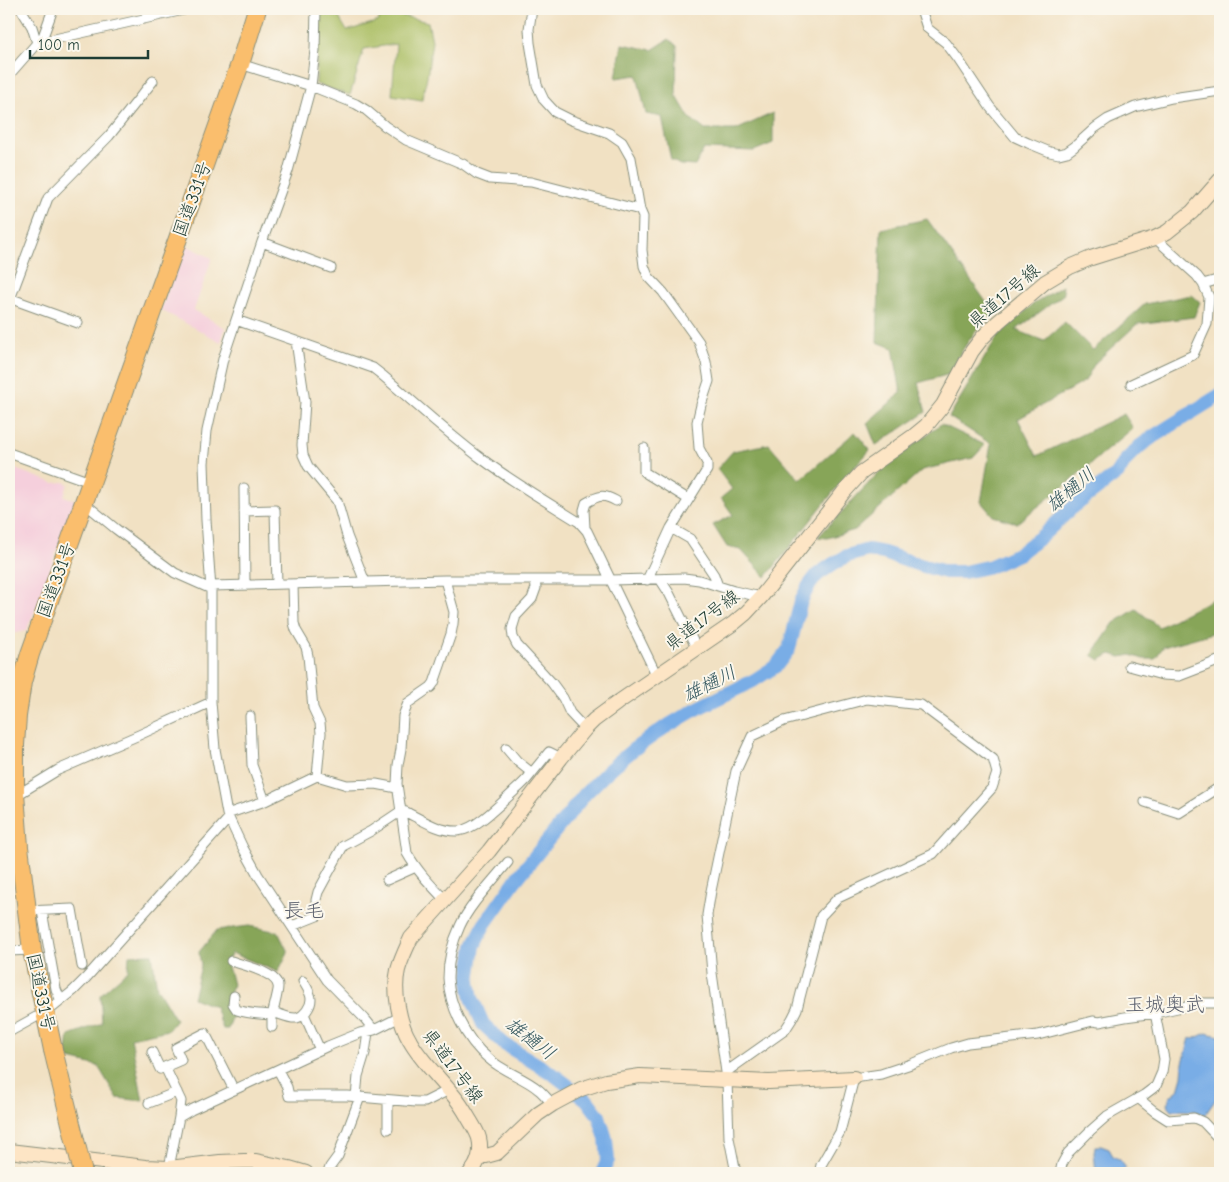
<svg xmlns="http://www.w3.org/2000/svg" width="1229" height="1182" font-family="'Comic Neue','Klee One',sans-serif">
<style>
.built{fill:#f5cfdc}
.green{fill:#aabe63;stroke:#647e4c}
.forest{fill:#87a559;stroke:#537146}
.water{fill:#79ade6;stroke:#4c758d}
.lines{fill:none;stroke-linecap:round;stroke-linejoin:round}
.river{stroke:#79ade6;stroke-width:14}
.street-casing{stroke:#888f7c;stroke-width:11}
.secondary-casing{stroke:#888f7c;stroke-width:16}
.highway-casing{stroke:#888f7c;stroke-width:20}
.street{stroke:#fff;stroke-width:9}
.secondary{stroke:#fde5c5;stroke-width:14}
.highway{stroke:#fabe6d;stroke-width:18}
.highway-bridge-casing{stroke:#888f7c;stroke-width:20;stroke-linecap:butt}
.highway-bridge{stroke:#fabe6d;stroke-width:18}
.labels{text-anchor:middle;stroke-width:4;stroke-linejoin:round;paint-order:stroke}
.street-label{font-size:18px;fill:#1f3d34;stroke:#fbf7ec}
.water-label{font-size:19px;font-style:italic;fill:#365960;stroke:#fbf7ec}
.quarter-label{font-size:20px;fill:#5e6370;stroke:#fbf7ec}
</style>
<rect width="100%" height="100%" fill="#fbf7ec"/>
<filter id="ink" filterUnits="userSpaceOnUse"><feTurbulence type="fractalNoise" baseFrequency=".02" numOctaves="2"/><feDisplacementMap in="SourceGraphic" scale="10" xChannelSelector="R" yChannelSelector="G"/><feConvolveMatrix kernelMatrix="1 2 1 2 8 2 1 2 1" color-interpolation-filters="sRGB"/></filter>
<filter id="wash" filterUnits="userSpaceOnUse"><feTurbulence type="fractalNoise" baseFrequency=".0096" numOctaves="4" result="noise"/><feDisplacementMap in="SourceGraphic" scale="20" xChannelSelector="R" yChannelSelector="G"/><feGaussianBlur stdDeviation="1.12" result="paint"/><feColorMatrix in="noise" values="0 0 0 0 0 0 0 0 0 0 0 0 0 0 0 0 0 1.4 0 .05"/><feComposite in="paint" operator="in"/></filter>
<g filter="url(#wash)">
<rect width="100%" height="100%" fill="#f1e1c3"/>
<path class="built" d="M184,244L212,258L194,310L225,328L221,342L161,310Z
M9,457L15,469L54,483L63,482L68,484L64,496L75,500L36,608L26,631L17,633H9Z"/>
<path class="green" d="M319,9H334L347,31L379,21L378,10L428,22L432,41L427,77L422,100L392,95L396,44L364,49L350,95L316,84Z"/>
<path class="forest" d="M669,39L677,46L676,95L689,117L705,130H736L773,113V143L754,151L704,149L695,166L680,165L671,160L662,117L646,114L637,75L616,78L622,44L652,50Z
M927,219L994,313C974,330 961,350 950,374L918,383L926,412L876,445L867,423L901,393L893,348L877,342L881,229Z
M1062,286L1064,294L1016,330L1044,341L1065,322L1093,350L1145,304L1192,295L1200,302L1194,317L1137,324L1095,363L1085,381L1018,419L1037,456L1124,414L1133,428L1068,483L1017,523L993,516L981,502L991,444L949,417L997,337L1032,305Z
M941,424L985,445L973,458L922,470L855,530L827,538L818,537L883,468Z
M855,432L870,450L834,491L766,577L741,550L727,547L713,525L733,515L721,498L732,489L717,469L733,451L769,444L800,480Z
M1220,591V631L1163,647L1155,659H1143L1131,655L1121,657L1111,654L1100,660L1092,655L1114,623L1136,609L1159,627L1213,599Z
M249,926L278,932L288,952L278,972L232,953L226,962L230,973L233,985L228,998L233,1015L228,1029H223L215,1007L193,998L201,966L199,952L217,930Z
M152,954L157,988L176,1020L168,1030L131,1038L143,1101L117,1098L98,1066L66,1058L69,1035L102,1023L100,995L128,970L129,955Z"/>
<path class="water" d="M1206,1033L1220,1036V1093L1205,1115L1194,1111L1172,1110L1167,1104L1170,1097L1178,1090L1182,1076L1183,1063L1190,1038L1193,1039Z
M1095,1146H1101L1109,1149L1113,1156L1120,1160L1126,1168L1121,1173H1098L1096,1172L1094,1153Z"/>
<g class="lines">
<path class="river" d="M602,1173L608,1160L606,1139L599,1116L587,1100L553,1074L504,1044L483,1024L472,998L469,981L474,946L484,925L515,881L585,794L610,769L634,749L664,728L696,709L753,681L776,666L789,649L801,601L808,587L817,575L833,564L847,556L868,550L884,553L920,565L946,572H964L991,566L1020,553L1043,535L1072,508L1118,473L1125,461L1140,446L1154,436L1220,395"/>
</g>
</g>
<g filter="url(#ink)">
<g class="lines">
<g class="street-casing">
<path id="street" d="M21,9L32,27L37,43
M316,9L315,50L311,86L288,171L262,242L223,359L207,431L204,463L206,520L211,589V702L215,749L227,814L243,848L258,875L327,980L365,1019L374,1030
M532,9L529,29L530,43L537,85L544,100L555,112L571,120L609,133L622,142L631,158L640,210L643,217L642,250L644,266L648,276L663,292L699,342L706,362L709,381L701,405L697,422L699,448L707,463V470L671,528L647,580
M921,9L927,28L946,43L958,59L990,107L1015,137L1028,143L1050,152L1059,154L1067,152L1074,147L1095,128L1108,119L1135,107L1172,98L1220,91
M41,42L53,9
M240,64L311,86L356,104L366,110L385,126L406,140L463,164L477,174L490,179L531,182L640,210
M9,75L37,43L188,9
M262,242L331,268
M1203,284L1217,280L1220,281
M9,298L78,323
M10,299L48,198L109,136L153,81
M236,320L373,368L382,375C415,403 447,433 482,459C513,482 547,502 579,522L587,531L657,676
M296,341L305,402L302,445L303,455L308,466L337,501L347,536L365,582
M1131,384L1193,355L1207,324L1209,297L1203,284L1197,276L1155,238
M644,448V472L688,499
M9,453L90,482
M244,488L245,585
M83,502L116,529L175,573L211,589
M244,511L275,510L277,584
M585,528L584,510L586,503C599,495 603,494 616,501
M671,528L690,539L714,575L718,586
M660,579L669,593L697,649
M535,580L536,588L532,599L516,616L512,629L513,637L517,645L552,683L563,698L570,713L585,729
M293,584L294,623L296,630L306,647L308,656L313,708L320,723L321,733L317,776
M211,586L445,580H612L684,578L699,580L734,591L761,597
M1129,666L1162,675L1179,676L1218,661L1220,663
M250,716L252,765L265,801
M506,748L517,761L532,773
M14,794L22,792L58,770L139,735L211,702
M1145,802L1179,813L1220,787
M227,814L265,801L317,776L347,785L376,784L397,788
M508,862C493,881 470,904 460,926C453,941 448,961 448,978C449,1006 466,1040 488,1058C503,1072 524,1077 539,1090C544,1094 548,1100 553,1104
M387,880L416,867
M445,900C431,885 417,871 407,853L397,784L398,765L401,749L403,716L408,703L431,687L434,683L451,634L453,624L454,612L445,580
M26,911L72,909L82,966
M42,911L56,989L61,1001
M292,926L317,916L316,900L318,892L343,846L371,831L401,811L406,812C422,820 440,832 458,831C477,830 506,798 521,785L527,779L549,752L561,758
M9,951L32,950
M231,961C243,965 276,972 278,986C279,989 274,1007 273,1012
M234,996L233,1004L237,1010C249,1014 260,1014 272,1015L273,1012C280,1014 289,1019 297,1018C304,1016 311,1007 311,999C311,993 306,986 303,981
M52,1008L73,991L86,978L229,818
M304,1014L320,1050
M272,1015V1027
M9,1032L36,1017
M152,1052L160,1069L181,1060L176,1048L205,1033L234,1090
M165,1067L181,1101L179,1117L169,1168
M278,1070L287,1087L289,1096H348L416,1102H425L449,1090
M726,1072L785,1030L792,1019L797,1009L821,916L838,898L933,854L992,788L997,773L993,759L921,705L867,699L784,721L752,736L736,771L711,891L707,915L712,973L726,1072L727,1081L729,1138L736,1173
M356,1097L358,1076L365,1053L368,1032
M1138,1098L1154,1111L1168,1120L1194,1118L1203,1122L1220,1140
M388,1100V1129
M149,1103L177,1092
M179,1117L191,1110L328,1046L360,1033L374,1030L400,1017
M328,1173L330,1167L338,1156L360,1097
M819,1173L821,1165L840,1132L854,1078L881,1074L911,1064L951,1048L968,1043L1038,1035L1093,1021L1099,1022L1125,1017L1155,1013L1200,1003H1220
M1060,1173L1062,1164L1068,1153L1090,1131L1107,1116L1144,1095L1156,1086L1162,1072L1164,1059L1155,1013"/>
</g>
<g class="secondary-casing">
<path id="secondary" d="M9,1151L145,1167L169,1168L220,1162L244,1161H256L289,1168L306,1173
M480,1154L486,1156L497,1153L538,1114L553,1104L581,1089L606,1081L640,1076L769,1082L854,1078
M470,1173C479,1164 482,1150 479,1138C477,1131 472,1124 468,1117C464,1110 459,1102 453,1095C439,1077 421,1061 410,1041C399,1023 393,991 398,970C401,959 406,949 411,938L489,851L561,758L585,729L594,720L617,703L734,623L746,613L761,597L843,493L861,473L915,435L926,426L943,405L972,351L982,338L998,322L1045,282L1070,267L1091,258L1155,238L1167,232L1192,212L1220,180"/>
</g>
<g class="highway-casing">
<path id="highway" d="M53,1050L32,950L19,847L15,794V745L17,716L22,682L30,654L58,575L191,202L240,64L257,9"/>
</g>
<use href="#street" class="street"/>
<use href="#secondary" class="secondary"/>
<use href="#highway" class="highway"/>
<g class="highway-bridge-casing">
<path id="highway-bridge" d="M53,1050L83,1173"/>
</g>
<use href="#highway-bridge" class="highway-bridge"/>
</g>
</g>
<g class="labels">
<g class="street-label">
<text transform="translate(192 199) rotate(-70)" y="6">国道331号</text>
<text transform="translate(1004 296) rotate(-41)" y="6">県道17号線</text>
<text transform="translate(56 580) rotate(-70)" y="6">国道331号</text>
<text transform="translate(702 620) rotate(-37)" y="6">県道17号線</text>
<text transform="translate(41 992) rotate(78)" y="6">国道331号</text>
<text transform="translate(453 1066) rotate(53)" y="6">県道17号線</text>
</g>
<g class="water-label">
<text transform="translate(1070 489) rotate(-40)" y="7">雄樋川</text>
<text transform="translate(709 683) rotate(-27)" y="7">雄樋川</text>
<text transform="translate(531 1038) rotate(37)" y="7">雄樋川</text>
</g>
<g class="quarter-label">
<text x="304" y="917">長毛</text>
<text x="1165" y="1011">玉城奥武</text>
</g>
</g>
<rect width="1229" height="1182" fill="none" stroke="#fbf7ec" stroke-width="30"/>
<path d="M30 50v8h118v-8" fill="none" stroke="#1f3d34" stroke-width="2.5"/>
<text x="38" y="50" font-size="15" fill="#1f3d34" stroke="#fbf7ec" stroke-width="4" paint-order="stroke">100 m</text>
</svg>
